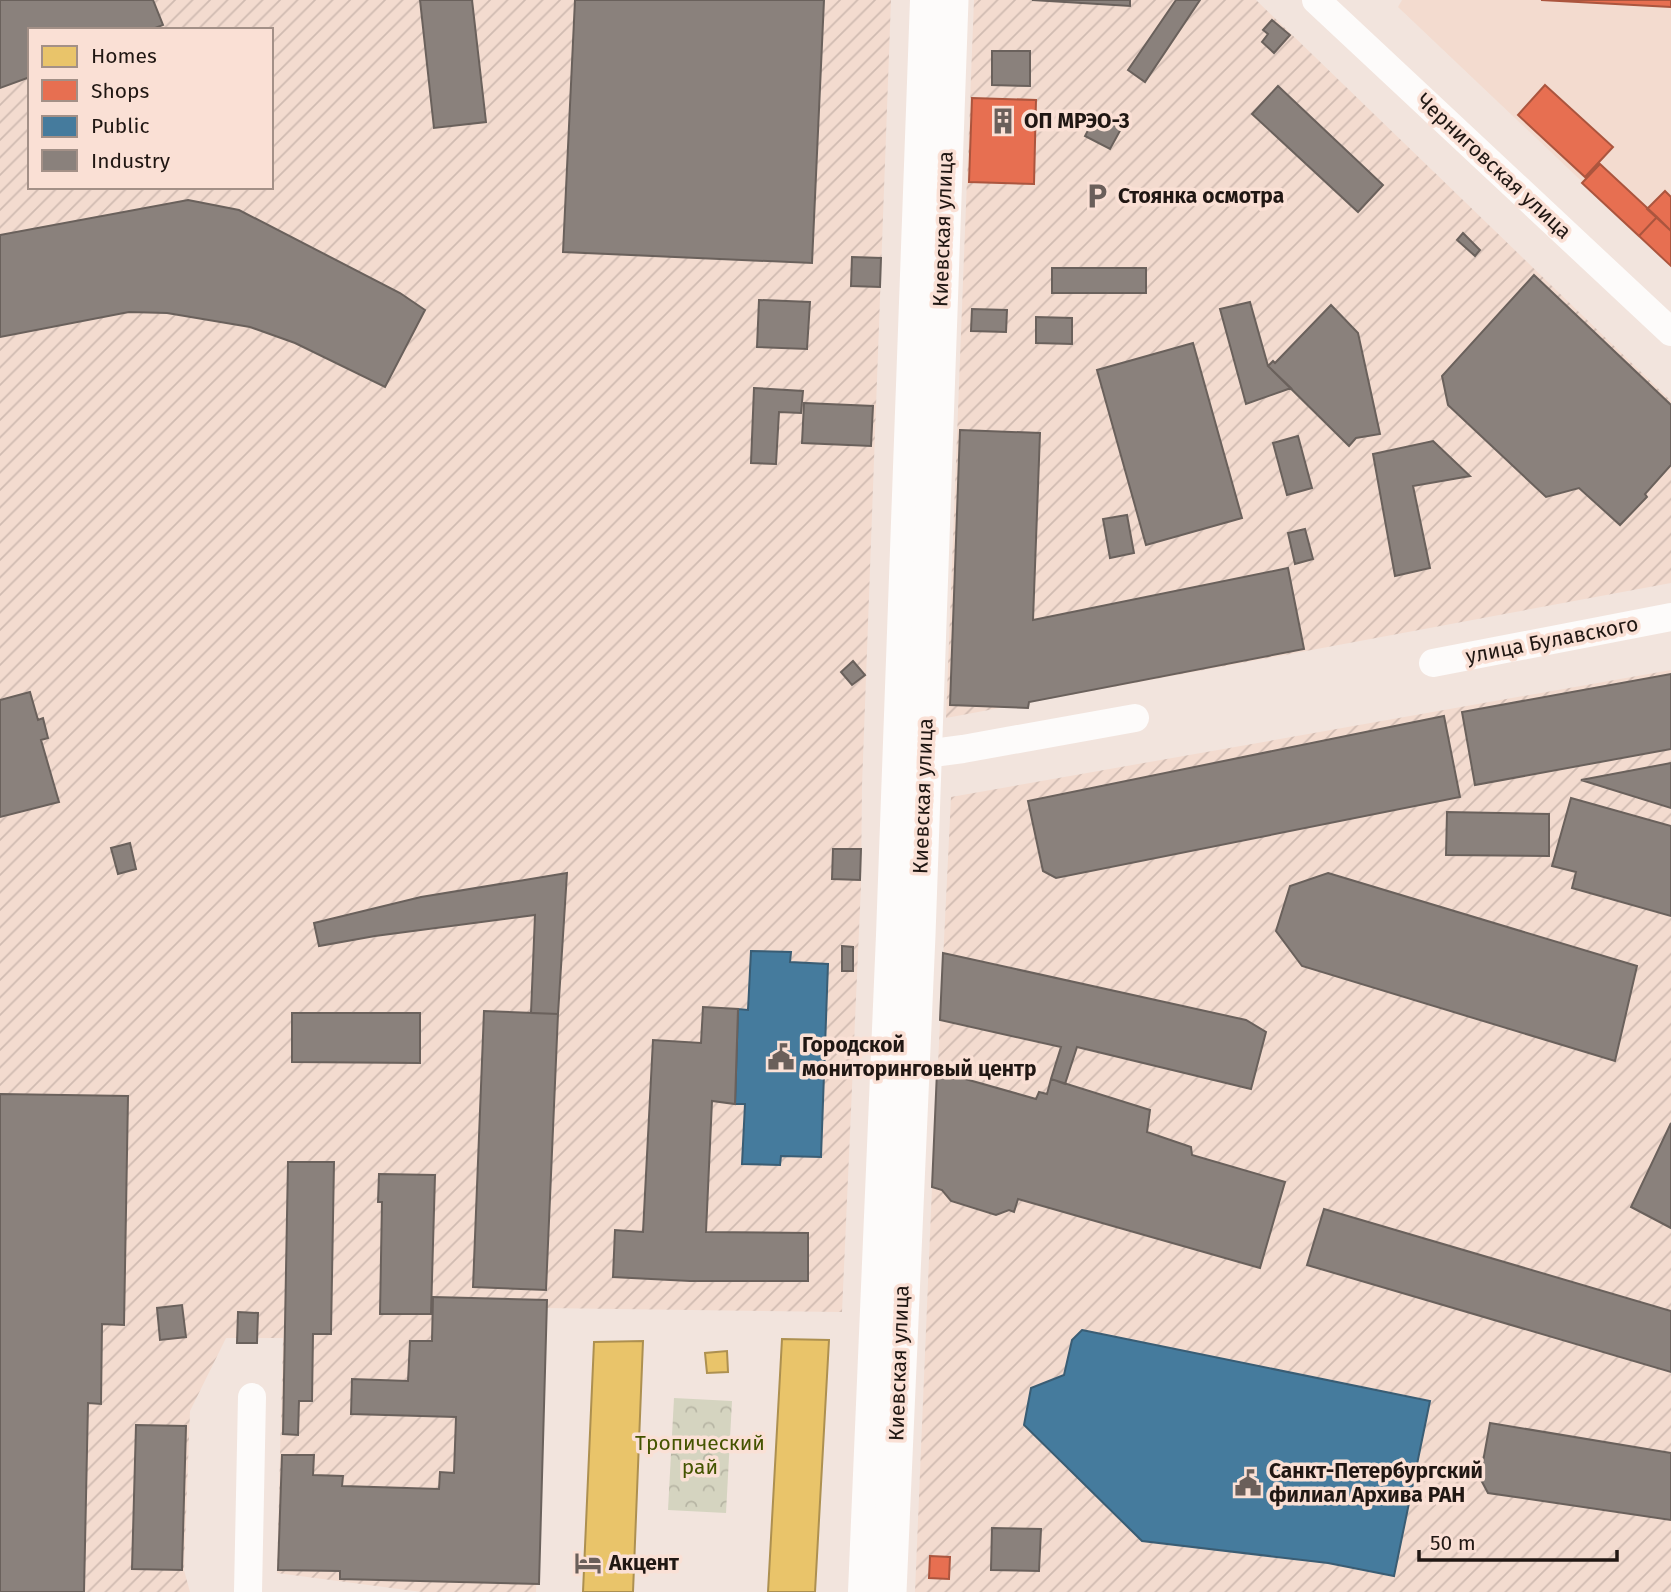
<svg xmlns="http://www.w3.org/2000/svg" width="1671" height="1592" font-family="'Fira Sans',sans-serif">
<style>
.built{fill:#f3dbcf}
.industrial{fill:url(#industrial-furrows);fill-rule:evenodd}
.park{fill:url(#park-crowns)}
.homes{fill:#e9c46a;stroke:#ad9050;stroke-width:2}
.shops{fill:#e76f51;stroke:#ab553e;stroke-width:2}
.public{fill:#457b9d;stroke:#3a5d74;stroke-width:2}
.industry{fill:#8a817c;stroke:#6a615c;stroke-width:2}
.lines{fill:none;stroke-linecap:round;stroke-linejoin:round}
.minor{stroke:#fdfbfa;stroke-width:28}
.major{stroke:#fdfbfa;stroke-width:35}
.labels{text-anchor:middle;stroke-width:7;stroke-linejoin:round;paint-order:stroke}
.poi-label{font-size:21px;font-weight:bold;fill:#201713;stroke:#fae0d5;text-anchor:start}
.street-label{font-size:21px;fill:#201713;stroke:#fae0d5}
.park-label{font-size:21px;fill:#445401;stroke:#fae0d5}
</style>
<defs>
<pattern id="industrial-furrows" width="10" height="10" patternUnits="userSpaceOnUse" patternTransform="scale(1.75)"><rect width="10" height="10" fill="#f3dbcf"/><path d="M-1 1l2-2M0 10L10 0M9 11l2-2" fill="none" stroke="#d0bbb1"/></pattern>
<pattern id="park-crowns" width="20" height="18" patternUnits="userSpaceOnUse" patternTransform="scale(1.75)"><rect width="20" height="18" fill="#d5d4c0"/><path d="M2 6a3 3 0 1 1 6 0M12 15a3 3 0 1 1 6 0" fill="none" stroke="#b7b5a4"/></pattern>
</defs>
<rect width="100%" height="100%" fill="#f2e4dd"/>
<path class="built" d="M1402,0H1671V266L1398,7Z"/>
<path class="industrial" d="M0,0H891L862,786L861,886L842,1312L545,1308L536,1592H422L277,1573L283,1338H226L190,1411L184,1570L190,1592H0ZM30,30H271V187H30Z
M974,0H1256L1671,401V583L946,718Z
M1671,670V1592H915L932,1187L951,797Z"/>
<path class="park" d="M674,1398L732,1401L726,1513L668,1510Z"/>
<path class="homes" d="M782,1339L829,1340L815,1592H768Z
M643,1341L633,1592H583L594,1342Z
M727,1351L728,1372L707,1373L705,1353Z"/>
<path class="shops" d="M1541,0H1671V7Z
M1545,85L1613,147L1585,177L1518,115Z
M972,98L1036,100L1034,184L969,182Z
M1600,164L1657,217L1639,236L1582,183Z
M1665,191L1671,197V231L1647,209Z
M1657,217L1671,231V266L1639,236Z
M930,1556L950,1557L949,1579L929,1578Z"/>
<path class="public" d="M751,951L791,952L790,962L828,964L821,1157L781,1156L780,1165L742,1164L745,1104H735L738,1009L748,1010Z
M1082,1330L1430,1401L1394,1576L1328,1563L1142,1541L1024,1425L1031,1388L1064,1375L1072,1340Z"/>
<path class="industry" d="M0,0H153L163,25L150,30H30V77L0,88Z
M420,0H472L486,122L434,128Z
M575,0H824L812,263L563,252Z
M1032,0H1130V6Z
M1176,0H1200L1145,82L1128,70Z
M1272,20L1290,35L1274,53L1262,42L1268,34L1263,30Z
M992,51H1030V86L992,85Z
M1278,86L1383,185L1358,212L1252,114Z
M1096,115L1121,129L1110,149L1085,136Z
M188,200L239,210L400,293L425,310L385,387L295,343L250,327L167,313L129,312L0,337V235Z
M1463,233L1480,250L1475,256L1457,240Z
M852,257L881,258L880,287L851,286Z
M1052,268H1146V293H1052Z
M1534,275L1671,405V465L1645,494L1647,497L1620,525L1579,488L1546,497L1448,405L1442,376Z
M759,300L810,302L807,349L757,347Z
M1250,302L1268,366L1291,388L1246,404L1220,309Z
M1331,305L1358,333L1380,434L1356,438L1349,446L1268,366L1273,361L1275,363Z
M972,309L1007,310L1006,332L971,331Z
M1036,317L1072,318V344L1036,343Z
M1193,343L1242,518L1146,545L1097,370Z
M754,388L803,391L801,413L779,412L776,464L751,463Z
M804,403L873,406L871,446L802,443Z
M960,430L1040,433L1033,620L1288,568L1304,649L1029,702L1028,708L950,705Z
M1298,436L1312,488L1287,495L1273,443Z
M1433,441L1470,476L1413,486L1430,568L1395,576L1373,454Z
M1127,515L1134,553L1110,558L1103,519Z
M1305,529L1313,559L1295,564L1288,533Z
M853,661L865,675L852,685L841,672Z
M1671,674V749L1475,785L1462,712Z
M30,692L38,720L43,718L48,738L41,740L59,802L0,817V700Z
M1444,716L1460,797L1056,878L1043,871L1028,801Z
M1671,763V808L1581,780Z
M1571,798L1671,826V916L1572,888L1576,872L1552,866Z
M1447,812L1549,814V856L1446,855Z
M130,843L136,869L118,874L111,848Z
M833,849H861L860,880L832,879Z
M567,873L558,1014L531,1013L535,915L375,936L319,946L314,923L421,897Z
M1328,873L1637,966L1615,1061L1302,966L1276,931L1290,886Z
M842,946L853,947V971H842Z
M943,953L1246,1020L1266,1032L1251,1089L1077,1047L1065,1084L1051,1079L1061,1047L940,1020Z
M703,1007L738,1009L735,1104L712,1101L706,1232L808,1233V1281H690L613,1277L615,1230L643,1232L653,1040L701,1043Z
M484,1011L558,1014L546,1290L473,1287Z
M292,1013H420V1063L292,1062Z
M937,1071L1036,1099L1039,1092L1047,1094L1051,1079L1150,1110L1147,1132L1191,1147L1192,1155L1285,1182L1260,1268L1018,1199L1014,1212L1009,1210L996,1215L951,1201L942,1190L932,1187Z
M0,1094L128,1096L124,1325L102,1324L101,1404L88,1403L84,1592H0Z
M1671,1123V1228L1631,1207Z
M288,1162H334L331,1334H313L312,1401H299L298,1435L283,1434Z
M379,1174L435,1175L431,1314H380L382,1202H378Z
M1324,1209L1671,1311V1372L1307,1265Z
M433,1297L547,1300L539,1584L340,1579V1571L278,1570L282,1455H314L313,1475L343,1476L342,1486L439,1489L440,1472L454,1473L456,1417L351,1414L352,1379L408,1381L410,1341H432Z
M182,1305L186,1337L160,1340L157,1308Z
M238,1312L258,1313L257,1343H237Z
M1490,1423L1671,1453V1520L1488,1493L1480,1478Z
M136,1425L186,1426L182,1570L132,1569Z
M992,1528L1041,1529L1039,1571L991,1570Z"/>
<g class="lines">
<path class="minor" d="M1316,0L1671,332
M1433,663L1671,617
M904,754H925L963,749L1135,718
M248,1592L252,1397
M862,1592L890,935L924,0"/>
<path class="major" d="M889,1592L918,935L951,0"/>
</g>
<defs>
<g id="building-bare" transform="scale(2.1)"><path d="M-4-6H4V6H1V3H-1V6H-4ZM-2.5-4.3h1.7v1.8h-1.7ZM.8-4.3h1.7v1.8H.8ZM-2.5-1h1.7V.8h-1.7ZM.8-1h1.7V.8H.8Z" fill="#6a5f5a" stroke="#fae0d5" stroke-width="2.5" paint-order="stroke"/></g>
<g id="parking-bare" transform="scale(2.1)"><path d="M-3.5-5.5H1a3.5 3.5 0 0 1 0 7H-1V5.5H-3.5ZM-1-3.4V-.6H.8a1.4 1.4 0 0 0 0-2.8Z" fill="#6a5f5a" stroke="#fae0d5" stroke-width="2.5" paint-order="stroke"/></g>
<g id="civic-bare" transform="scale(2.1)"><path d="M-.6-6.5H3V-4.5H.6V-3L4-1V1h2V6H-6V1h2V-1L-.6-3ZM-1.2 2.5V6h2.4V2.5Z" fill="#6a5f5a" stroke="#fae0d5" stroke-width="2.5" paint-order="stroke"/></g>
<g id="hotel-bare" transform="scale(2.1)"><path d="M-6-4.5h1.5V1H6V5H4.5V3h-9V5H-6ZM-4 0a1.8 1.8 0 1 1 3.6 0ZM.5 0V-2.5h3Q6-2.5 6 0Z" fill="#6a5f5a" stroke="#fae0d5" stroke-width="2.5" paint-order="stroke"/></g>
</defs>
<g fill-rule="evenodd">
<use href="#building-bare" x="1003" y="121"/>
<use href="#parking-bare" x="1097" y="196"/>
<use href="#civic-bare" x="781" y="1057"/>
<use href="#civic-bare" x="1248" y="1483"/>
<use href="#hotel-bare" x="588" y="1563"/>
</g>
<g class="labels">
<g class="poi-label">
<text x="1024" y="128">ОП МРЭО-3</text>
<text x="1118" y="203">Стоянка осмотра</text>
<text x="802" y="1052">Городской<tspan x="802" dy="24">мониторинговый центр</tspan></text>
<text x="1269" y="1478">Санкт-Петербургский<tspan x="1269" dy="24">филиал Архива РАН</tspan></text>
<text x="609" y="1570">Акцент</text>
</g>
<g class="street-label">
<text transform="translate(1494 166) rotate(43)" y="7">Черниговская улица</text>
<text transform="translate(943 229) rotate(-88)" y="7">Киевская улица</text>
<text transform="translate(1552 640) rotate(-11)" y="7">улица Булавского</text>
<text transform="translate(923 796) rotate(-88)" y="7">Киевская улица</text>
<text transform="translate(899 1363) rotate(-88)" y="7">Киевская улица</text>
</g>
<g class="park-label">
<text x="700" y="1450">Тропический<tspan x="700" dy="24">рай</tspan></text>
</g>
</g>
<rect x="28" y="28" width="245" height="161" fill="#fae0d5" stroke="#a39087" stroke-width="2"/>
<rect x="42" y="46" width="35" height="21" fill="#e9c46a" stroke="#a39087" stroke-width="2"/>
<text x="91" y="63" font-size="21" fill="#201713">Homes</text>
<rect x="42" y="80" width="35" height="21" fill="#e76f51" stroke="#a39087" stroke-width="2"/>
<text x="91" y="98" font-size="21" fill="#201713">Shops</text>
<rect x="42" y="116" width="35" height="21" fill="#457b9d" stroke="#a39087" stroke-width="2"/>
<text x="91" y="133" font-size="21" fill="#201713">Public</text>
<rect x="42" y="150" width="35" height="21" fill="#8a817c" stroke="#a39087" stroke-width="2"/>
<text x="91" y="168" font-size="21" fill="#201713">Industry</text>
<path d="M1419 1550v10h198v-10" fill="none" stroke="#201713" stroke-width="3.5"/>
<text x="1430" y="1550" font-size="21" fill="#201713" stroke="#fae0d5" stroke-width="5" paint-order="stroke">50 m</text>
</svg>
